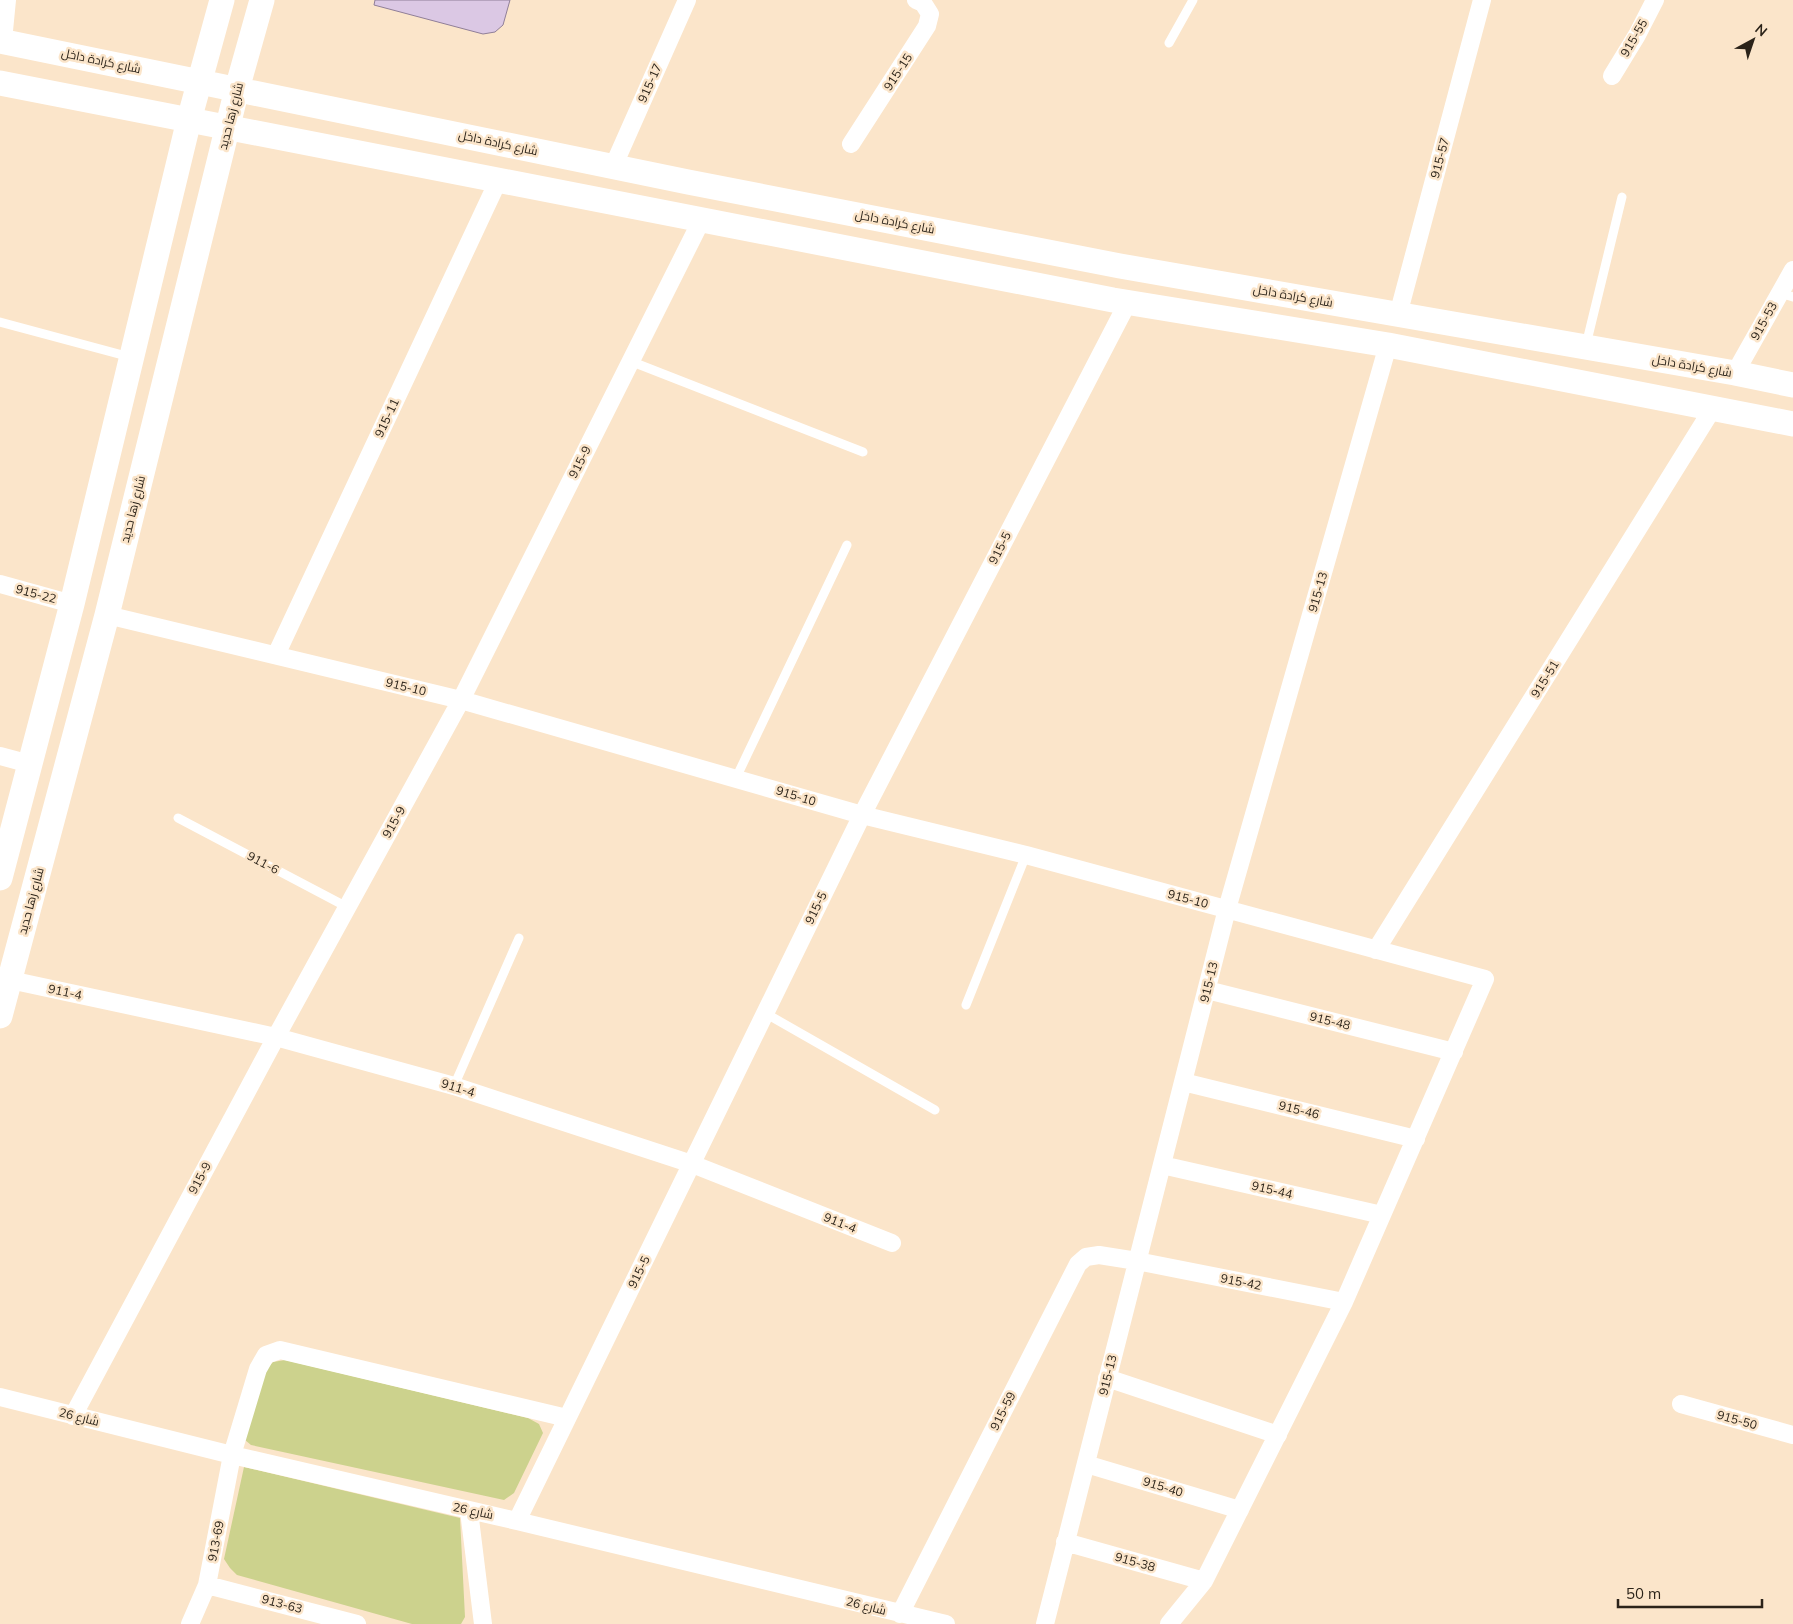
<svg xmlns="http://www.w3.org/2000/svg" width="1793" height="1624" font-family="Mulish,Cairo,sans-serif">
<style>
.green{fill:#ccd28d}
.building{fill:#dbc8e4;stroke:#907f98}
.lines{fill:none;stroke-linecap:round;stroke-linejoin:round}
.lane{stroke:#fff;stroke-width:9}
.street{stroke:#fff;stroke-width:18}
.secondary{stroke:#fff;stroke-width:25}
.labels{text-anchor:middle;stroke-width:5;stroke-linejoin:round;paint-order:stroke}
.street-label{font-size:12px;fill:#2b2319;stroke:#fbe5ca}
</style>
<rect width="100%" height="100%" fill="#fbe5ca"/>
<path class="green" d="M285,1360L528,1418L539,1424L543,1433L514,1493L504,1500L251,1445L245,1440L264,1371L273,1362Z
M244,1467L460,1518L465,1617L461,1624H412L237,1575L230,1568L224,1559Z"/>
<path class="building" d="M375,0H510L503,25L495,32L483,34L374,5Z"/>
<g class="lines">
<path class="lane" d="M1169,43L1193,0
M1780,293L1793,297
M0,322L130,357
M1586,345L1622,197
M630,361L863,452
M736,778L847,545
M178,818L347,907
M966,1005L1026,855
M765,1013L935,1110
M454,1086L519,938"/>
<path class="street" d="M3,41L7,0
M1612,76L1637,35L1655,0
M851,144L927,26L930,14L923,3L916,0
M613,167L687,0
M1398,315L1482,0
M1735,373L1793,270
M0,584L72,604
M107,615L461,700L862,815L1026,855L1485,979L1344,1302L1204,1581L1169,1624
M276,655L498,181
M0,756L30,764
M1376,950L1713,408
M10,980L276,1037L454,1086L692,1164L892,1243
M1207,990L1454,1052
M1183,1082L1416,1139
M1162,1165L1382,1215
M1107,1378L1278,1435
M0,1397L232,1455L517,1521L946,1624
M1681,1404L1793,1435
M73,1416L276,1037L461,700L701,221
M1086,1464L1240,1510
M469,1511L483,1624
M517,1521L862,815L1128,302
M1065,1542L1204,1581
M207,1585L357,1624
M900,1614L1078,1264L1086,1257L1099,1255L1137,1261L1344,1302
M190,1624L207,1585L232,1455L258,1369L266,1355L280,1350L567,1418
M1045,1624L1227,909L1388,345"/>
<path class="secondary" d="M0,41L688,182L1120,266L1735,373L1793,385
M0,83L1113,300L1388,345L1793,424
M0,878L72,604L189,120L222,0
M0,1016L107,615L237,89L262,0"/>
</g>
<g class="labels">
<g class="street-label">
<text transform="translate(1634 38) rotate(-60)" y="4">915-55</text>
<text transform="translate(101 61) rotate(12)" y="4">شارع كرادة داخل</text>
<text transform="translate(898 72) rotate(-57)" y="4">915-15</text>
<text transform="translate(650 83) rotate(-66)" y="4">915-17</text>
<text transform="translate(231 116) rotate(-76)" y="4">شارع زها حديد</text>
<text transform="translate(498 143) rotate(12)" y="4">شارع كرادة داخل</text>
<text transform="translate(1440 158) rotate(-75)" y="4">915-57</text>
<text transform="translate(895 222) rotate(11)" y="4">شارع كرادة داخل</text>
<text transform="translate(1293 296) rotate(10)" y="4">شارع كرادة داخل</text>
<text transform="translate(1764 321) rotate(-61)" y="4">915-53</text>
<text transform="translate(1692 366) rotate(10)" y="4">شارع كرادة داخل</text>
<text transform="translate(387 418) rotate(-65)" y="4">915-11</text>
<text transform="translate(580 462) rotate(-63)" y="4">915-9</text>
<text transform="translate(133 509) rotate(-76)" y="4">شارع زها حديد</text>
<text transform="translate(1000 548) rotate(-63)" y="4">915-5</text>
<text transform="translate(1318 592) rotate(-74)" y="4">915-13</text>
<text transform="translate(36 594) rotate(15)" y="4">915-22</text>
<text transform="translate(1545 679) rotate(-58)" y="4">915-51</text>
<text transform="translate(406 687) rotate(14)" y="4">915-10</text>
<text transform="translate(796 796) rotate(17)" y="4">915-10</text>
<text transform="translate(394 822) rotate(-61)" y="4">915-9</text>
<text transform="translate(263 863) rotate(28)" y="4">911-6</text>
<text transform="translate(1188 899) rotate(15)" y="4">915-10</text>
<text transform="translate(31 901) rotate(-75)" y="4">شارع زها حديد</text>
<text transform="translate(816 908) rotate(-64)" y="4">915-5</text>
<text transform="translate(1209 982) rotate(-76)" y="4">915-13</text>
<text transform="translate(65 992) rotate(12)" y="4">911-4</text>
<text transform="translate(1330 1021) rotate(14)" y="4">915-48</text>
<text transform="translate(458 1088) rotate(17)" y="4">911-4</text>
<text transform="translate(1299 1110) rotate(14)" y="4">915-46</text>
<text transform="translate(200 1178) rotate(-62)" y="4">915-9</text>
<text transform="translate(1272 1190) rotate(13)" y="4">915-44</text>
<text transform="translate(840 1223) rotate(22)" y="4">911-4</text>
<text transform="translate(639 1272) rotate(-64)" y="4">915-5</text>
<text transform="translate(1241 1282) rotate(11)" y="4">915-42</text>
<text transform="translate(1108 1375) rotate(-76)" y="4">915-13</text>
<text transform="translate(1003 1411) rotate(-63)" y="4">915-59</text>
<text transform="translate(79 1417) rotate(14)" y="4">شارع 26</text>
<text transform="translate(1737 1420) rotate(16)" y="4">915-50</text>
<text transform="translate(1163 1487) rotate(17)" y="4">915-40</text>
<text transform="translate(473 1511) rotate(12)" y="4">شارع 26</text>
<text transform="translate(216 1541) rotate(-79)" y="4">913-69</text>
<text transform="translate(1135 1562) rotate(16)" y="4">915-38</text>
<text transform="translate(282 1604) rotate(15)" y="4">913-63</text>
<text transform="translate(866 1606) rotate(14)" y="4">شارع 26</text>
</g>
</g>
<g transform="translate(1753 40) rotate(40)" stroke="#fbe5ca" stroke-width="4" paint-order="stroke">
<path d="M0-4L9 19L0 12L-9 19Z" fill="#2b2319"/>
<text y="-8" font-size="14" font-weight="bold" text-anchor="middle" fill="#2b2319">N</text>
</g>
<path d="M1618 1599v8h144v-8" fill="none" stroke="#2b2319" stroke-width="2.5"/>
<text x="1626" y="1599" font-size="15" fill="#2b2319" stroke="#fbe5ca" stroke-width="4" paint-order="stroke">50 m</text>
</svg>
